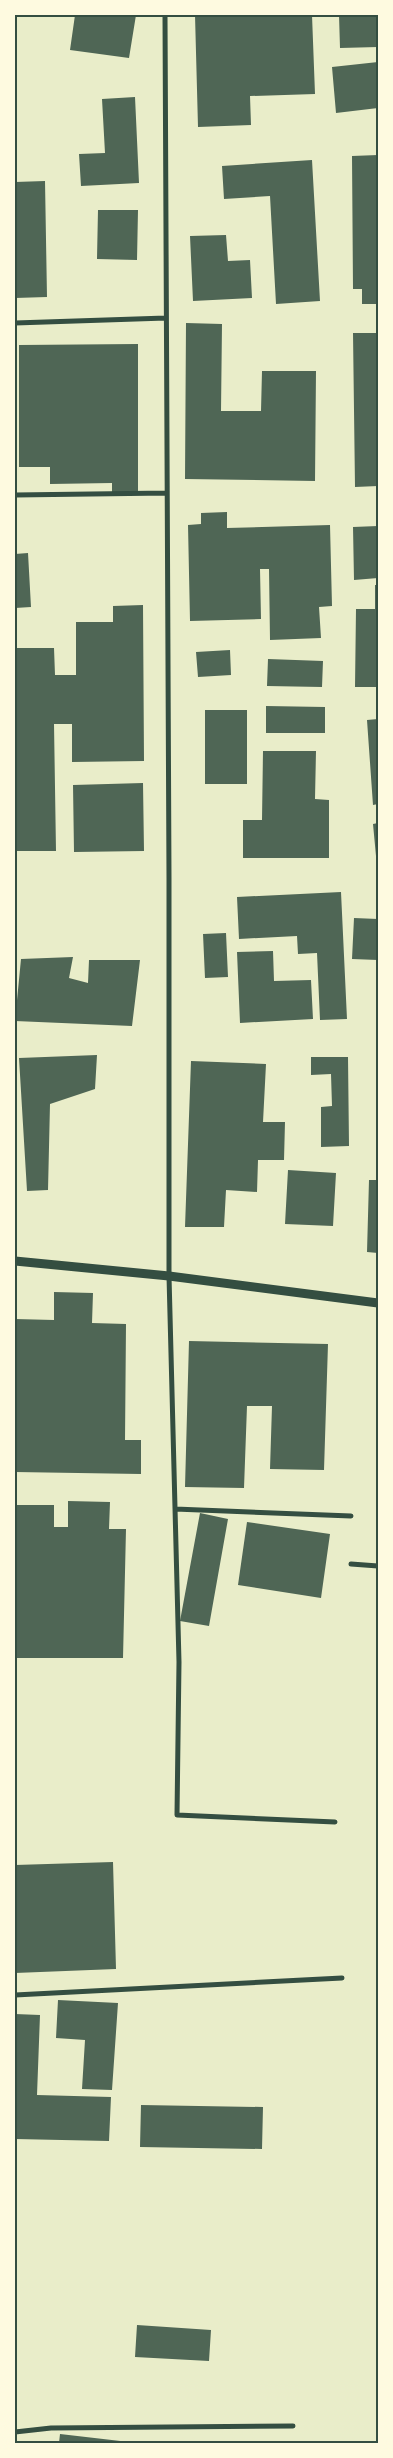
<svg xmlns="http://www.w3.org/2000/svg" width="393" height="2458" font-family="Mulish,sans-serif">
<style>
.building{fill:#4f6655}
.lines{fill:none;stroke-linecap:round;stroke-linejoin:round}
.minor{stroke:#344e41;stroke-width:5}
.tertiary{stroke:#344e41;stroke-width:9}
.neatline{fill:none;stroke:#344e41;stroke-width:2}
</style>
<rect width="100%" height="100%" fill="#e9edc9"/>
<path class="building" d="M75,15H136L129,58L70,50Z
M195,15H312L315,94L250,96L251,125L198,127Z
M339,15H378V47L340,48Z
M378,62V108L336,113L332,67Z
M135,97L139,183L81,186L79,154L105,153L102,99Z
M378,155V304H362V289H353L352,156Z
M312,160L320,301L276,304L270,196L224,199L222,166Z
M45,181L47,297L15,298V182Z
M98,210H138L137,260L97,259Z
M226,235L228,261L250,260L252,298L193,301L190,236Z
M186,323L222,324L221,411H261L262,371H316L315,481L185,479Z
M353,333H378V486L355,487Z
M138,344V493H112V483L50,484V467H19V345Z
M227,512V528L330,525L332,606L319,607L321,638L270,640L269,569H260L261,619L190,621L188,525L201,524V513Z
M378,526V578L354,580L353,527Z
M28,553L31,607L15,608V554Z
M375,585H378V687H355L356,609H375Z
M143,605L144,761L72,762V724H54L56,851H16L15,648H54L55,675H76V622H113V606Z
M230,650L231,675L198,677L196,652Z
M268,659L323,661L322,687L267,686Z
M266,706L325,707V733H266Z
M205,710H247V784H205Z
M378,719V804L373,805L367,720Z
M263,751H316L315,799L329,800V858H243V820H262Z
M143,783L144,851L74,852L73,785Z
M378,823V856H376L373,824Z
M341,892L347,1019L320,1020L317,953L298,954L297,936L239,939L237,897Z
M354,918L378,919V960L352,959Z
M226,933L228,977L205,978L203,934Z
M273,951L274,981L311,980L313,1019L240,1023L237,952Z
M73,957L69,978L88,983L89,960H140L132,1026L15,1021L21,959Z
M97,1055L95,1089L50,1104L48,1190L27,1191L19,1058Z
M311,1057H348L349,1146L321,1147V1107L332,1106L331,1074L311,1075Z
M191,1061L266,1064L263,1122H285L284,1160H258L257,1192L226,1190L224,1227H185Z
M288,1170L336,1173L333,1226L285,1224Z
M369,1180H378V1253L367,1252Z
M54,1292L93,1293L92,1323L126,1324L125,1440H141V1474L15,1472V1319L54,1320Z
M189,1341L328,1344L324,1470L270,1469L272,1406H247L244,1488L185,1487Z
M68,1501L110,1502L109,1529H126L123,1658H15V1505H54V1527H68Z
M200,1513L228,1519L209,1626L180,1621Z
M247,1522L330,1534L321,1598L238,1585Z
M113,1862L116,1969L15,1973V1865Z
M58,2000L118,2003L112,2090L82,2089L85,2040L56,2038Z
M15,2014L40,2015L37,2095L111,2097L109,2141L15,2139Z
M141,2105L263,2107L262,2149L140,2147Z
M137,2325L211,2330L209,2361L135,2357Z
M60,2434L129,2442V2443H59Z"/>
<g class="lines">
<path class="minor" d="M165,15L169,878V1276L179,1662L177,1815L335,1822
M15,323L166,318
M15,495L167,493
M175,1509L351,1516
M351,1564L378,1566
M15,1995L342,1978
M15,2432L51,2428L293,2426"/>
<path class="tertiary" d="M15,1261L169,1276L378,1303"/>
</g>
<rect width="393" height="2458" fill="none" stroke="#fefae0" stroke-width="32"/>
<rect x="16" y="16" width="361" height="2426" class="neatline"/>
</svg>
